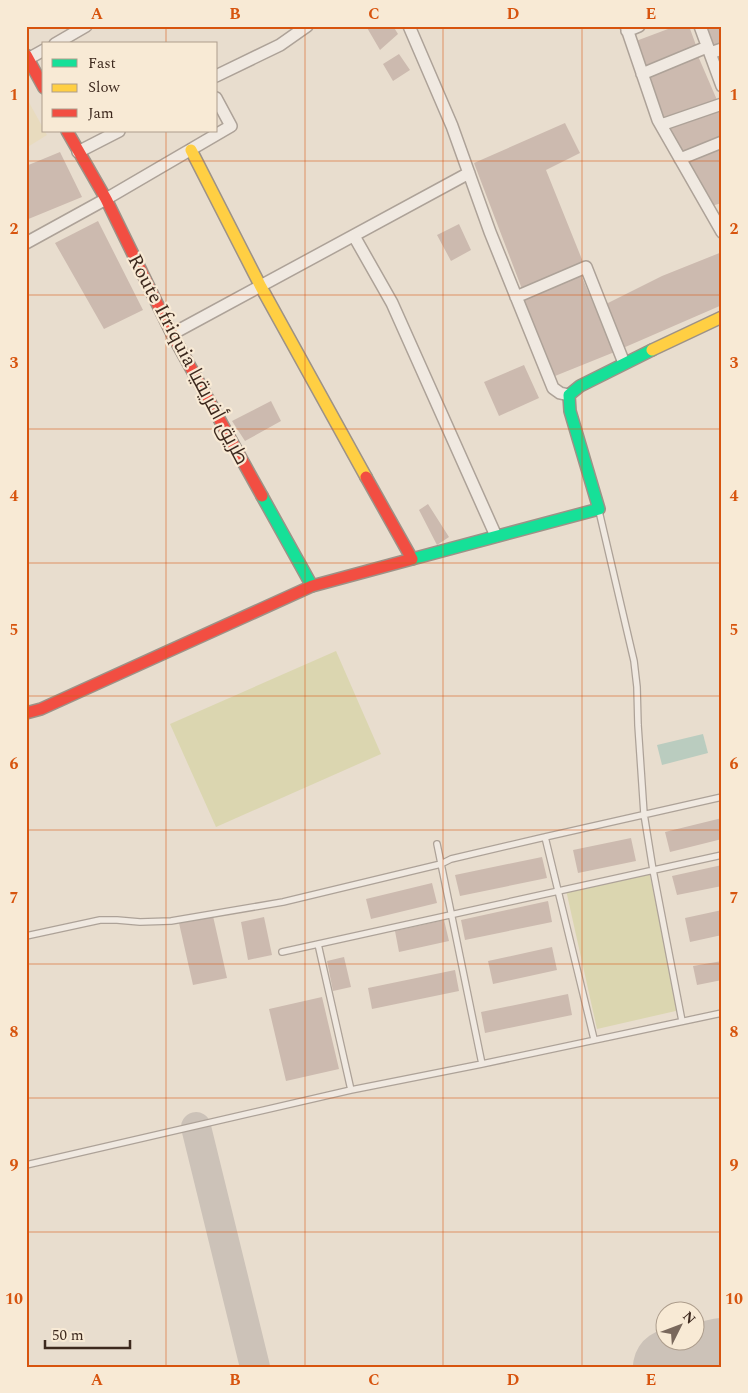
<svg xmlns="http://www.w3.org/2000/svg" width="748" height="1393" font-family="Spectral,Cairo,serif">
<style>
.farmland{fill:#e8dbbe}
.green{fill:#dbd6b0}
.water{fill:#baccbf}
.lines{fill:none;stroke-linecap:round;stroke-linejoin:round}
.taxiway{stroke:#ccc2b8;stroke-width:30}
.runway{stroke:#ccc2b8;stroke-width:76}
.building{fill:#ccbaaf}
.lane-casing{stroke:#ada298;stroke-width:8}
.street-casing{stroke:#ada298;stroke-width:14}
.fast-casing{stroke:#9d9287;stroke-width:14}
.slow-casing{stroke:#9d9287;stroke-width:14}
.jam-casing{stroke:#9d9287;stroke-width:14}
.lane{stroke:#f0e9e1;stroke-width:5.5}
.street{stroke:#f0e9e1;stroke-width:11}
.fast{stroke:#16e098;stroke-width:11}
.slow{stroke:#ffcf43;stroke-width:11}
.jam{stroke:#f24e42;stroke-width:11}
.grid{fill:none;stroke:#d7540e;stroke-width:1;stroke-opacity:0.55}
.labels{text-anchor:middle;stroke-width:4.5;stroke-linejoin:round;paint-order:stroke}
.street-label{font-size:20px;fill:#3d291e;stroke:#f8ead5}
.neatline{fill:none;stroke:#d7540e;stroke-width:2}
.grid-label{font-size:16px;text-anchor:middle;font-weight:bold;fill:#d7540e}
</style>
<rect width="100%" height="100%" fill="#e8ddce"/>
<path class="farmland" d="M26,97L47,135L26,148Z"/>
<path class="green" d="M336,651L381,754L216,827L170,724Z
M649,872L680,1010L597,1029L566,890Z"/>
<path class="water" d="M703,734L708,753L662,765L657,745Z"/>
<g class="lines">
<path class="taxiway" d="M196,1127L255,1367"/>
<path class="runway" d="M671,1367L722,1356"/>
</g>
<path class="building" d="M366,26H393L398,34L380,50Z
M676,26H689L697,48L647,68L636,41Z
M704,26H722V46L715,50Z
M722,52V69H721L717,55Z
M399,54L410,70L393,81L383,64Z
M698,56L717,100L664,118L648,75Z
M722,105V140L684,154L666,125Z
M565,123L580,153L546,170L583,262L522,289L474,163Z
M722,146V203L711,206L687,160Z
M60,152L82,197L26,220V166Z
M98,221L143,310L104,329L55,243Z
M459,224L471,250L451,261L437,235Z
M722,252V305L623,348L606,304L662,276Z
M581,275L594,305L598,304L617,351L555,376L523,298Z
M524,365L539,398L499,416L484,382Z
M271,401L281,421L245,441L232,421Z
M428,504L449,537L437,545L419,510Z
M722,818V839L670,852L665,832Z
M631,838L636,861L578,873L573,850Z
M542,857L547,878L460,896L455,875Z
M722,865V886L677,895L672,876Z
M432,883L437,903L371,919L366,899Z
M548,901L552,922L465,940L461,920Z
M722,910V935L690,942L685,918Z
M213,916L227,978L193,985L179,923Z
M264,917L272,955L248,960L241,922Z
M444,920L449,941L399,952L395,931Z
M552,947L557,970L493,984L488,961Z
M344,957L351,987L333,991L327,961Z
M722,961V980L697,985L693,966Z
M455,970L459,991L372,1009L368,988Z
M568,994L572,1015L485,1033L481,1012Z
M322,997L339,1069L286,1081L269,1009Z"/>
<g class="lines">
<g class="lane-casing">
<path id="lane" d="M599,511L634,661L637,687L638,725L644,814L653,870L682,1021
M545,837L594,1039
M437,844L482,1064
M26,936L100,920H117L140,922L171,921L283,902L441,864L451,859L545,837L722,797
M318,944L351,1090
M282,952L722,855
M26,1165L351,1090L482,1064L722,1013"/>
</g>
<g class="street-casing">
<path id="street" d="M409,26L452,126L490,232L553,388L560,393L569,395
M626,26L658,120L722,232
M700,26L722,86
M627,31L639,26
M55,44L86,26
M710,53L722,49
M26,60L44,50
M642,74L707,47
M216,76L280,45L307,26
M661,125L722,104
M78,152L119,131
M680,159L722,142
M354,236L392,303L496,536
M26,243L106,199L231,126L216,98
M516,297L586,267L624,363
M172,334L469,173"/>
</g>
<g class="fast-casing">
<path id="fast" d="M262,496L312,586
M412,559L599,509L570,411L569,395L580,386L652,350"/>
</g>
<g class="slow-casing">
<path id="slow" d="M191,150L261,287L366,477
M652,350L722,317"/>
</g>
<g class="jam-casing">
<path id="jam" d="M26,55L44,88
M67,131L106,199L172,334L262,496
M366,477L412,559
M26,713L41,709L312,586L412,559"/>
</g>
<use href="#lane" class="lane"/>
<use href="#street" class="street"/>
<use href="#fast" class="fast"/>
<use href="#slow" class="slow"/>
<use href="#jam" class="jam"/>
</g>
<path class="grid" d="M166,26V44M305,26V1367M443,26V1367M582,26V1367M166,131V1367M26,161H722M26,295H722M26,429H722M26,563H722M26,696H722M26,830H722M26,964H722M26,1098H722M26,1232H722"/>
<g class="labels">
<g class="street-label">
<text transform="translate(189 359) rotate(62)" y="7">Route Ifriquia طريق أفريقيا</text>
</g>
</g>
<rect width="748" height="1393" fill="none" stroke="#f8ead5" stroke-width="55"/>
<rect x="42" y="42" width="175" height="90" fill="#f8ead5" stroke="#ad9d8c"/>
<rect x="52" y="59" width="25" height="8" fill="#16e098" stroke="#ad9d8c"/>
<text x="88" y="68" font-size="15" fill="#3d291e">Fast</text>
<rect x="52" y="84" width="25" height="8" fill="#ffcf43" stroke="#ad9d8c"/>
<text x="88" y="92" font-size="15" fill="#3d291e">Slow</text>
<rect x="52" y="109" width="25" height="8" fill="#f24e42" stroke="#ad9d8c"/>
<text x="88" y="118" font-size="15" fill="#3d291e">Jam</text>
<g transform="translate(680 1326) rotate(48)"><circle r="24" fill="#f8ead5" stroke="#ad9d8c"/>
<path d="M0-4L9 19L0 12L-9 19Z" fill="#79685c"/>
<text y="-8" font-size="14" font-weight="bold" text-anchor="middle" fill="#3d291e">N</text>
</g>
<path d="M45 1340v8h85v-8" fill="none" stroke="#3d291e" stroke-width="2.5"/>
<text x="52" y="1340" font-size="15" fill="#3d291e" stroke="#f8ead5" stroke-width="4" paint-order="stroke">50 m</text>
<rect x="28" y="28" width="692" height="1338" class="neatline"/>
<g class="grid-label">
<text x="97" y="19">A</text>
<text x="235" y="19">B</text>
<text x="374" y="19">C</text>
<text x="513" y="19">D</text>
<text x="651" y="19">E</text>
<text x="14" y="100">1</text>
<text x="734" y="100">1</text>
<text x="14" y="234">2</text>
<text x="734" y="234">2</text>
<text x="14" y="368">3</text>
<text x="734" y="368">3</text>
<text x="14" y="501">4</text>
<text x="734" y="501">4</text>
<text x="14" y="635">5</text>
<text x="734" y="635">5</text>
<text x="14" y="769">6</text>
<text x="734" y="769">6</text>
<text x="14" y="903">7</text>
<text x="734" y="903">7</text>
<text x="14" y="1037">8</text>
<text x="734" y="1037">8</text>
<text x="14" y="1170">9</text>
<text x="734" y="1170">9</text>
<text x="14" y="1304">10</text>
<text x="734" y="1304">10</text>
<text x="97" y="1385">A</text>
<text x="235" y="1385">B</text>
<text x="374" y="1385">C</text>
<text x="513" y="1385">D</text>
<text x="651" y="1385">E</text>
</g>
</svg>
